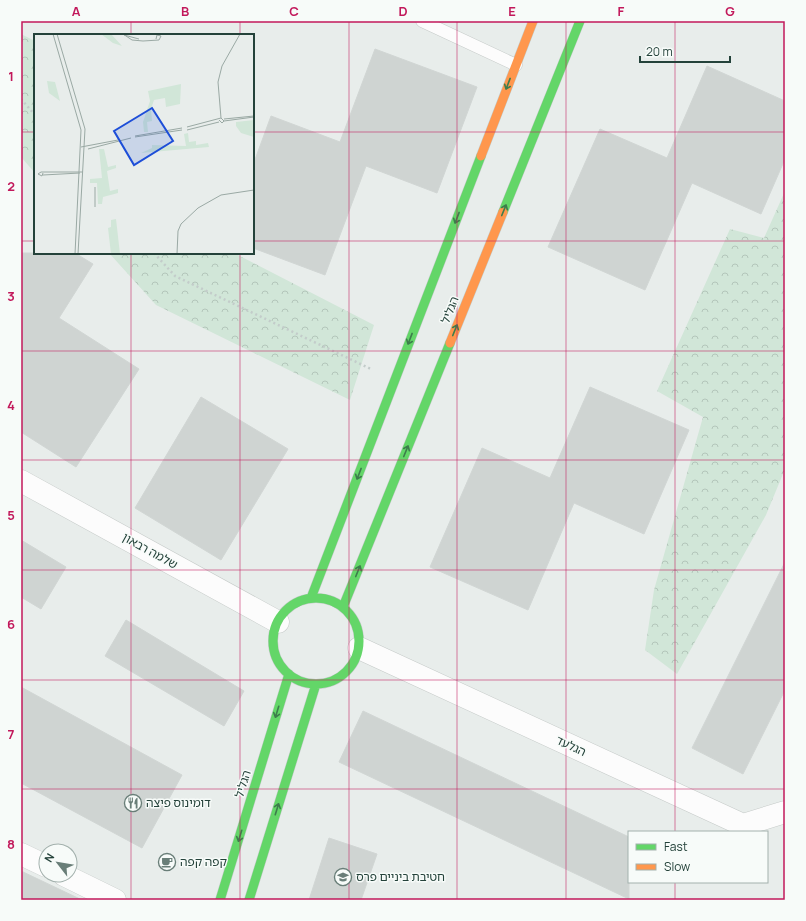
<svg xmlns="http://www.w3.org/2000/svg" width="806" height="921" font-family="Manrope,'Noto Sans Hebrew',sans-serif">
<style>
.park{fill:url(#park-crowns)}
.building{fill:#cfd4d2;stroke:#d1d6d4}
.lines{fill:none;stroke-linecap:round;stroke-linejoin:round}
.lane-casing{stroke:#c5cac8;stroke-width:13}
.street-casing{stroke:#c5cac8;stroke-width:23}
.fast-casing{stroke:#c3cbc8;stroke-width:10}
.slow-casing{stroke:#c3cbc8;stroke-width:10}
.path{stroke:#c3ccca;stroke-width:2.5;stroke-dasharray:2 3;stroke-linecap:butt}
.lane{stroke:#fcfcfc;stroke-width:12}
.street{stroke:#fcfcfc;stroke-width:22}
.fast{stroke:#63d668;stroke-width:9}
.slow{stroke:#ff974d;stroke-width:9}
.oneway{stroke:#3d7d4c}
.grid{fill:none;stroke:#c2185b;stroke-width:1;stroke-opacity:0.55}
.labels{text-anchor:middle;stroke-width:3;stroke-linejoin:round;paint-order:stroke}
.street-label{font-size:12px;fill:#24423a;stroke:#f7fbf9}
.poi-label{font-size:12px;fill:#24423a;stroke:#f7fbf9;text-anchor:start}
.inset-road{fill:none;stroke:#9aa9a4;stroke-width:1}
.view{fill:#1d4ed8;fill-opacity:0.15;stroke:#1d4ed8;stroke-width:2}
.inset-edge{fill:none;stroke:#24423a;stroke-width:2}
.neatline{fill:none;stroke:#c2185b;stroke-width:1.5}
.grid-label{font-size:13px;text-anchor:middle;font-weight:bold;fill:#c2185b}
</style>
<defs>
<pattern id="park-crowns" width="20" height="18" patternUnits="userSpaceOnUse"><rect width="20" height="18" fill="#d1e6d8"/><path d="M2 6a3 3 0 1 1 6 0M12 15a3 3 0 1 1 6 0" fill="none" stroke="#b3c6ba"/></pattern>
</defs>
<rect width="100%" height="100%" fill="#e8edeb"/>
<path class="park" d="M21,34L35,41V173L21,157Z
M785,191V469L766,515L677,674L645,650L654,590L703,417L657,391L730,229L764,238Z
M109,253H234L374,325L350,400L156,305Z"/>
<path class="building" d="M375,49L477,87L437,193L366,166L325,275L253,248V165L271,116L340,142Z
M707,66L785,101V159L761,214L692,183L645,290L548,247L600,129L667,158Z
M21,253H75L93,264L59,318L139,369L76,467L21,432Z
M590,387L689,430L644,534L574,503L528,610L430,567L482,448L550,478Z
M201,397L288,449L221,560L135,508Z
M21,540L66,567L41,609L21,597Z
M785,562V690L743,774L692,748Z
M126,620L244,691L224,726L105,656Z
M21,687L182,775L142,848L21,783Z
M363,711L629,837V899L339,762Z
M329,838L377,854L361,900H309Z
M21,871L82,900H21Z"/>
<g class="lines">
<g class="lane-casing">
<path id="lane" d="M422,21L516,65"/>
</g>
<g class="street-casing">
<path id="street" d="M21,481L278,622
M359,648L743,825L785,812
M21,854L46,866
M64,875L115,900"/>
</g>
<g class="fast-casing">
<path id="fast" d="M503,212L580,21
M311,598L481,156
M273 641a43 43 0 1 1 86 0a43 43 0 1 1-86 0Z
M343,607L450,343
M220,900L289,674
M249,900L316,684"/>
</g>
<g class="slow-casing">
<path id="slow" d="M481,156L533,21
M450,343L503,212"/>
</g>
<path class="path" d="M21,99L35,115
M154,253L175,276L371,369"/>
<use href="#lane" class="lane"/>
<use href="#street" class="street"/>
<use href="#fast" class="fast"/>
<use href="#slow" class="slow"/>
</g>
<defs><path id="oneway-shaft" d="M-6 0H5M1.5-3L5.5 0L1.5 3" fill="none" stroke-width="1.6" stroke-linecap="round" stroke-linejoin="round"/></defs>
<g class="oneway">
<use href="#oneway-shaft" transform="translate(508 84) rotate(111)"/>
<use href="#oneway-shaft" transform="translate(504 210) rotate(-68)"/>
<use href="#oneway-shaft" transform="translate(457 218) rotate(111)"/>
<use href="#oneway-shaft" transform="translate(455 330) rotate(-68)"/>
<use href="#oneway-shaft" transform="translate(410 339) rotate(111)"/>
<use href="#oneway-shaft" transform="translate(406 451) rotate(-68)"/>
<use href="#oneway-shaft" transform="translate(359 474) rotate(111)"/>
<use href="#oneway-shaft" transform="translate(358 571) rotate(-68)"/>
<use href="#oneway-shaft" transform="translate(277 712) rotate(107)"/>
<use href="#oneway-shaft" transform="translate(277 809) rotate(-73)"/>
<use href="#oneway-shaft" transform="translate(240 836) rotate(107)"/>
</g>
<path class="grid" d="M131,21V35M240,21V35M349,21V900M457,21V900M566,21V900M675,21V832M21,132H35M253,132H785M21,241H35M253,241H785M131,253V900M240,253V900M21,351H785M21,460H785M21,570H785M21,680H785M21,789H785M675,882V900"/>
<defs>
<g id="restaurant-ring" transform="scale(0.9)"><circle r="9.5" fill="#f7fbf9" stroke="#697e78" stroke-width="1.5"/><path d="M-5-6h1v4h1v-4h1v4h1v-4h1v5L-1.5 .5V6h-2V.5L-5-1ZM5-6V6H3V1.5H1.5Q1.5-4 5-6Z" fill="#697e78"/></g>
<g id="cafe-ring" transform="scale(0.9)"><circle r="9.5" fill="#f7fbf9" stroke="#697e78" stroke-width="1.5"/><path d="M-5.5-4.5H6V0H3Q3 3.5 0 3.5H-2.5Q-5.5 3.5-5.5 0ZM3-3.2v2h1.7v-2ZM-6 4.5H4V6H-6Z" fill="#697e78"/></g>
<g id="school-ring" transform="scale(0.9)"><circle r="9.5" fill="#f7fbf9" stroke="#697e78" stroke-width="1.5"/><path d="M0-5L7-2L0 1L-7-2ZM-4 1L0 2.5L4 1V4Q0 6-4 4Z" fill="#697e78"/></g>
</defs>
<g fill-rule="evenodd">
<use href="#restaurant-ring" x="133" y="803"/>
<use href="#cafe-ring" x="167" y="862"/>
<use href="#school-ring" x="343" y="877"/>
</g>
<g class="labels">
<g class="street-label">
<text transform="translate(450 310) rotate(-68)" y="4">הגליל</text>
<text transform="translate(150 551) rotate(29)" y="4">שלמה רבאון</text>
<text transform="translate(571 746) rotate(25)" y="4">הגלעד</text>
<text transform="translate(243 784) rotate(-73)" y="4">הגליל</text>
</g>
<g class="poi-label">
<text x="146" y="807">דומינוס פיצה</text>
<text x="180" y="866">קפה קפה</text>
<text x="356" y="881">חטיבת ביניים פרס</text>
</g>
</g>
<g transform="translate(34 34)">
<rect width="220" height="220" fill="#e8edeb"/>
<path d="M67,0H77L88,12L79,9ZM13,47L21,48L26,67L15,59ZM147,50L146,70L132,73L131,64L120,66L117,75L118,87L113,88L114,98H110L109,88L116,67L114,57ZM220,86V103L207,99L202,92V88ZM154,99L155,108L162,107V111L174,109L175,113L107,119L118,114V111L152,112L150,100ZM65,115H70L74,133L82,131V134L73,137L76,157L84,155V159L69,163L68,170H64L63,149H56V145L68,144ZM82,185L86,220H77L74,194L77,193V186Z" fill="#d1e6d8"/>
<path class="inset-road" d="M19,0L47,96L41,220M23,0L51,95L44,220M89,0L98,6L109,7L125,6L127,2L123,1L122,5M90,1L105,5M187,84L184,48L188,32L206,0M190,85L220,82M190,87L220,83M153,93L187,84L190,87L188,89L185,86M153,96L185,88M101,102L148,94M101,103L148,96M47,113L84,106M54,115L97,104M9,139L8,142L4,140L7,138H49M9,141L46,139M61,173V153M143,220L144,197L147,190L164,174L187,161L220,156"/>
<path class="view" d="M118,74L139,107L100,131L80,97Z"/>
<rect width="220" height="220" class="inset-edge"/>
</g>
<rect width="806" height="921" fill="none" stroke="#f7fbf9" stroke-width="44"/>
<rect x="628" y="831" width="140" height="52" fill="#f7fbf9" stroke="#a3b1ad"/>
<rect x="636" y="844" width="20" height="6" fill="#63d668" stroke="#a3b1ad"/>
<text x="664" y="851" font-size="12" fill="#24423a">Fast</text>
<rect x="636" y="864" width="20" height="6" fill="#ff974d" stroke="#a3b1ad"/>
<text x="664" y="871" font-size="12" fill="#24423a">Slow</text>
<g transform="translate(58 863) rotate(301)"><circle r="19" fill="#f7fbf9" stroke="#a3b1ad"/>
<path d="M0-3L7 15L0 10L-7 15Z" fill="#697e78"/>
<text y="-6" font-size="11" font-weight="bold" text-anchor="middle" fill="#24423a">N</text>
</g>
<path d="M640 56v6h90v-6" fill="none" stroke="#24423a" stroke-width="2"/>
<text x="646" y="56" font-size="12" fill="#24423a" stroke="#f7fbf9" stroke-width="3" paint-order="stroke">20 m</text>
<rect x="22" y="22" width="762" height="877" class="neatline"/>
<g class="grid-label">
<text x="76" y="16">A</text>
<text x="185" y="16">B</text>
<text x="294" y="16">C</text>
<text x="403" y="16">D</text>
<text x="512" y="16">E</text>
<text x="621" y="16">F</text>
<text x="730" y="16">G</text>
<text x="11" y="81">1</text>
<text x="11" y="191">2</text>
<text x="11" y="301">3</text>
<text x="11" y="410">4</text>
<text x="11" y="520">5</text>
<text x="11" y="629">6</text>
<text x="11" y="739">7</text>
<text x="11" y="849">8</text>
</g>
</svg>
